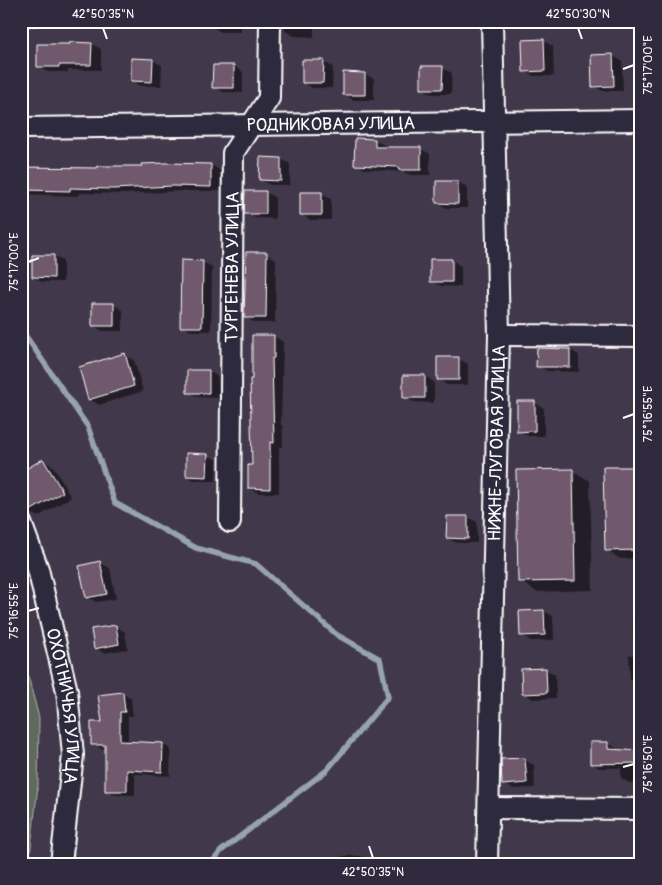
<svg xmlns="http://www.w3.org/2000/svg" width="662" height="885" font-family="Pangolin,sans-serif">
<rect width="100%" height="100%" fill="#42384b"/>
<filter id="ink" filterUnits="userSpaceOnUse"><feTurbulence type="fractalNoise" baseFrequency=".02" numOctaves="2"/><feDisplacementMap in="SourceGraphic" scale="10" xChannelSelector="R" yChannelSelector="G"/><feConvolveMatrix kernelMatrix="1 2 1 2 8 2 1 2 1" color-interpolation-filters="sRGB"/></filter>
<g filter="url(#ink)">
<!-- green -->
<path fill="#61695d" stroke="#b0b4ae" d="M 21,649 L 39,718 L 38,785 L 29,864 L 21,864 Z"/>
<!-- shadow -->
<path fill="#0007" d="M 211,21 L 241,21 L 241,32 L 221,32 L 211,26 Z
M 285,21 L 314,21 L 314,37 L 294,36 L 285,31 Z
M 544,41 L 553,46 L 554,76 L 534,76 L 525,71 Z
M 92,44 L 101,49 L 101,70 L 68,70 L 68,72 L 48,72 L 38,66 Z
M 613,56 L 622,61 L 623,91 L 603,91 L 593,86 Z
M 152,60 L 162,65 L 161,86 L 141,86 L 132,81 Z
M 323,62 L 333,67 L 332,88 L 312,88 L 303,82 Z
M 234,66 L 243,72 L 243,93 L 223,92 L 214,87 Z
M 442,68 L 452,73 L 451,94 L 431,94 L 422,88 Z
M 365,74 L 374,79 L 374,100 L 354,100 L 345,95 Z
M 375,140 L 384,145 L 384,148 L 421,149 L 430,154 L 430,175 L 410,175 L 404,172 L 365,169 L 355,164 Z
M 261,159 L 281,159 L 290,164 L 290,185 L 270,185 L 261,180 Z
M 211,165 L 220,170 L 220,191 L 182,191 L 124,194 L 79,193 L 79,196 L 21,194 L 21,168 L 98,170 Z
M 458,182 L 467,187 L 467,208 L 447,208 L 437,203 Z
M 266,192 L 275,198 L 275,219 L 255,218 L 246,213 Z
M 321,194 L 331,199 L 331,220 L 310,220 L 301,214 Z
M 247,253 L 267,254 L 276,259 L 275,323 L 255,323 L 246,317 Z
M 54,256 L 63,261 L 63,282 L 42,282 L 33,277 Z
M 452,260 L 461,266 L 461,287 L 441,286 L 431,281 Z
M 203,262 L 212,267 L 211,331 L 191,331 L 182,326 Z
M 113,304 L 123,310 L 123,331 L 102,331 L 93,325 Z
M 274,336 L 283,342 L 281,425 L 283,426 L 283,447 L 279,447 L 279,493 L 258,493 L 249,488 L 253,467 L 253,380 Z
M 570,350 L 579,355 L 579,372 L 547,371 L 538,366 Z
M 124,355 L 134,360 L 143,391 L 99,405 L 89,399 Z
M 459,359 L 468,364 L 468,385 L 447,385 L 438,379 Z
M 209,371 L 218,377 L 218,398 L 198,397 L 189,392 Z
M 425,376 L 434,382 L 434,403 L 414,402 L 405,397 Z
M 535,403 L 544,408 L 544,436 L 528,436 L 518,431 Z
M 207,455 L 217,460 L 216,481 L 196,481 L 187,476 Z
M 43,461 L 53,466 L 71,497 L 38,517 L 29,511 Z
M 635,468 L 641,471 L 641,558 L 620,559 L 606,550 Z
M 572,471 L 590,481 L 593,590 L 537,592 L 519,581 Z
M 468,517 L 477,522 L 477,543 L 457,543 L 447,538 Z
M 100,563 L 110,568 L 116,599 L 96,602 L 87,597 Z
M 544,611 L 553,616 L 554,640 L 531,641 L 522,635 Z
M 632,615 L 641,615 L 641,684 L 630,679 L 629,655 L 635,655 Z
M 116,626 L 125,632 L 128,649 L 104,653 L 95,648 Z
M 545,669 L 555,674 L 556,698 L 533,699 L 523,693 Z
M 122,693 L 131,698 L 133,716 L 128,716 L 128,742 L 163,744 L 171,749 L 170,776 L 135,774 L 135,795 L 115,795 L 106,790 L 106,749 L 101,749 L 93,744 L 103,723 Z
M 608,743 L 616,748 L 616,751 L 641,752 L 641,783 L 629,783 L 621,778 L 621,768 L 599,768 L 591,763 Z
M 525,760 L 534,765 L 535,788 L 513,789 L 503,784 Z
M 21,798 L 27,802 L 27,823 L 21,823 Z
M 341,856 L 361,856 L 371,862 L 371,864 L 341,864 Z"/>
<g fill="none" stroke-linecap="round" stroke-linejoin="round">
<!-- stream -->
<path stroke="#97a3b1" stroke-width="5.5" d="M 21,25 L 38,24 L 40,21
M 21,329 L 88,427 L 115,503 L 196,548 L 256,564 L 337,635 L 380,659 L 388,697 L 327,770 L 221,851 L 211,864"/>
</g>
<!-- building -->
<path fill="#70596d" stroke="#fff" d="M 544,39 L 545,71 L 523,72 L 522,40 Z
M 70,42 L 92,43 L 91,65 L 59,65 L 59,67 L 37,67 L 37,44 L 70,44 Z
M 613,54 L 614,86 L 592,87 L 591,55 Z
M 131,58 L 153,59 L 152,82 L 131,81 Z
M 302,60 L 324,60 L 323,83 L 302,83 Z
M 213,65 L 234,65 L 234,88 L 212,88 Z
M 421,66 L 443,66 L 442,89 L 421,89 Z
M 343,72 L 365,73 L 365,95 L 343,95 Z
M 355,138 L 375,139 L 375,147 L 421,147 L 421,170 L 399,170 L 399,167 L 354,165 Z
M 260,157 L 281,158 L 281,181 L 259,180 Z
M 166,163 L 211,164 L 211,187 L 172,186 L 113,189 L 70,188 L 70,191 L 21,190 L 21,167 L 97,168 L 97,166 L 142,166 L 141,164 Z
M 436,181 L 458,181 L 458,204 L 436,203 Z
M 245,191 L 266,191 L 266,214 L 244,214 Z
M 300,192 L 322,192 L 322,215 L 300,215 Z
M 246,252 L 267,252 L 266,318 L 244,318 Z
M 32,255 L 54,255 L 54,278 L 32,277 Z
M 430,259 L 452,259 L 452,282 L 430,282 Z
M 181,260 L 203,261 L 202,327 L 180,327 Z
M 92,303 L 114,303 L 114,326 L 92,326 Z
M 252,335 L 274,335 L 274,358 L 272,358 L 274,443 L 270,442 L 270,489 L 248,488 L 248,465 L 252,465 L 250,379 L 252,379 Z
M 537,348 L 570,349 L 570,367 L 536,367 Z
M 125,353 L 134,386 L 88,400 L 79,367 Z
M 437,357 L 459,357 L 459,380 L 437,380 Z
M 187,370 L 209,370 L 209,393 L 187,393 Z
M 403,375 L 425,375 L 425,398 L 403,398 Z
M 517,401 L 535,401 L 535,431 L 517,432 Z
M 186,453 L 208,454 L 207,477 L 186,476 Z
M 43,459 L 63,492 L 28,512 L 21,501 L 21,472 Z
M 603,467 L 635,467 L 637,550 L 605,551 Z
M 573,469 L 575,581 L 518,582 L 516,470 Z
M 447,516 L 468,516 L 468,539 L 446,538 Z
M 100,561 L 107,594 L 86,598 L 79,566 Z
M 544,610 L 545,635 L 520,636 L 519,611 Z
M 116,625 L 119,644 L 94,649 L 91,629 Z
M 546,668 L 547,693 L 522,694 L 521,669 Z
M 123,692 L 125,712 L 120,712 L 120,741 L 163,743 L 162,772 L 127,770 L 127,791 L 105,791 L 105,745 L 91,745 L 91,722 L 102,722 L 98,695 Z
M 590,742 L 608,742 L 608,749 L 641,751 L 641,763 L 590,764 Z
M 525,758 L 527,783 L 502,785 L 501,759 Z"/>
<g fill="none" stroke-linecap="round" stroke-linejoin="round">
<!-- minor casing -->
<g stroke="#fff" stroke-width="24">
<g id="minor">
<path id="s1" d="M 21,128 L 641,120"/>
<path d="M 499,335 L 641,336"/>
<path id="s2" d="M 230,522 L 233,153 L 269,98 L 270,21"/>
<path id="s3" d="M 21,523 L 38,569 L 67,691 L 73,755 L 61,864"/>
<path d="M 489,808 L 641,809"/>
<path id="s4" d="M 487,864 L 499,335 L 492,21"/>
</g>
</g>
<!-- minor -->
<use href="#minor" stroke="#2f2a3d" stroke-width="20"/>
</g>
</g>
<!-- ticks -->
<path fill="none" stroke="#fff" stroke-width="2" d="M 103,28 L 107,39M 578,28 L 582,39M 623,69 L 634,65M 28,262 L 39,258M 623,418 L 634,414M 28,611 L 39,608M 623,767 L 634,764M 369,846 L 373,858"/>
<g text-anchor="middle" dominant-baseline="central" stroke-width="4" stroke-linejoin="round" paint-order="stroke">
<!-- street labels -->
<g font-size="18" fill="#fff" stroke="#2f2a3d">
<text stroke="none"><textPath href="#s1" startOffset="310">РОДНИКОВАЯ УЛИЦА</textPath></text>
<text stroke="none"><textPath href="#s2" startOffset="255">ТУРГЕНЕВА УЛИЦА</textPath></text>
<text stroke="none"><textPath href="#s4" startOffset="421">НИЖНЕ-ЛУГОВАЯ УЛИЦА</textPath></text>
<text stroke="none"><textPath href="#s3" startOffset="189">ОХОТНИЧЬЯ УЛИЦА</textPath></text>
</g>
</g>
<!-- margin -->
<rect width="662" height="885" fill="none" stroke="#2f2a3d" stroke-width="55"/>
<rect x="28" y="28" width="606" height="830" fill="none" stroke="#fff" stroke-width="2"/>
<g font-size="12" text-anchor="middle" fill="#fff">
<text x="103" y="18">42°50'35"N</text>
<text x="578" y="18">42°50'30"N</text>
<text transform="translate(648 65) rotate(-90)" y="4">75°17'00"E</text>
<text transform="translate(14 262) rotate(-90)" y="4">75°17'00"E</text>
<text transform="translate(648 414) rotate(-90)" y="4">75°16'55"E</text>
<text transform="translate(14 611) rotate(-90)" y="4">75°16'55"E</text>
<text transform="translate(648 764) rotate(-90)" y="4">75°16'50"E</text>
<text x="373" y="876">42°50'35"N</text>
</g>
</svg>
